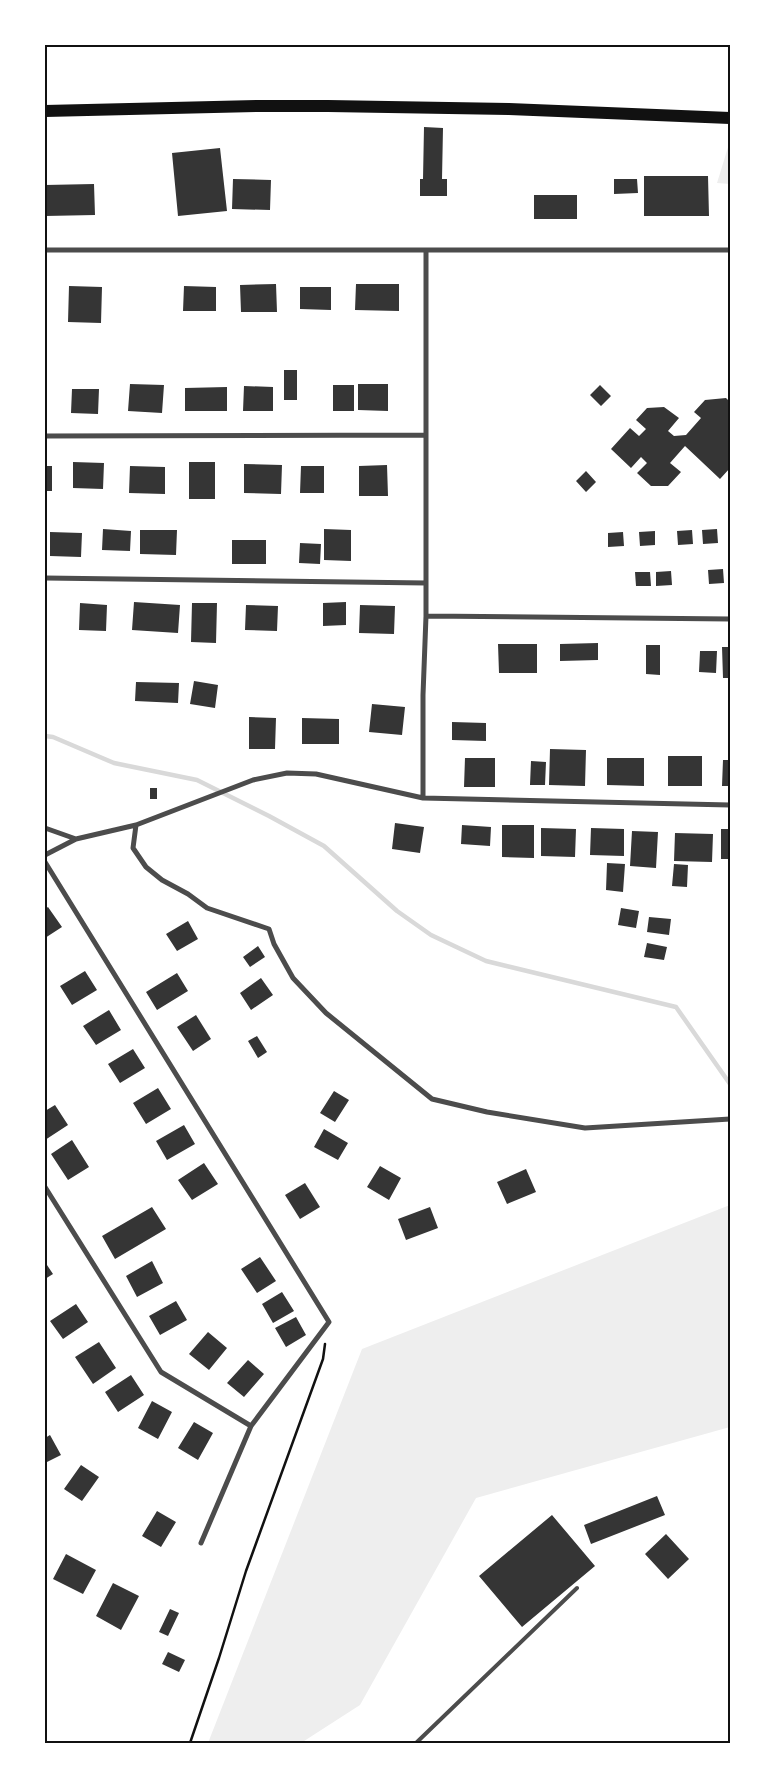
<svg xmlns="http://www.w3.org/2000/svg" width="775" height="1788" font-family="'DM Sans',sans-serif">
<rect width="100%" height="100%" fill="#fff"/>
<!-- green -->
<path fill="#eee" d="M 729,144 L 730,184 L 717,183 Z
M 730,1205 L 730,1427 L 476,1498 L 360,1705 L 301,1743 L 208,1743 L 362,1349 Z"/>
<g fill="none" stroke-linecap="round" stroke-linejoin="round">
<!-- stream -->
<path stroke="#d9d9d9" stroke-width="4.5" d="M 45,736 L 53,737 L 114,763 L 197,780 L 269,816 L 324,846 L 397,911 L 431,935 L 486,961 L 676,1007 L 730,1084"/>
</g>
<!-- building -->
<path fill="#353535" d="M 424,127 L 443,128 L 442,179 L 447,179 L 447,196 L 420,196 L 420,179 L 423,179 Z
M 220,148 L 227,211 L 178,216 L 172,153 Z
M 644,176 L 708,176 L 709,216 L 644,216 Z
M 233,179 L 271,180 L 270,210 L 232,209 Z
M 614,179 L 637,179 L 638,193 L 614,194 Z
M 94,184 L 95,215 L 45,216 L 45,185 Z
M 534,195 L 577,195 L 577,219 L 534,219 Z
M 276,284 L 277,312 L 241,312 L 240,285 Z
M 356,284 L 399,284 L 399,311 L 355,310 Z
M 69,286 L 102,287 L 101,323 L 68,322 Z
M 184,286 L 216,287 L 216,311 L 183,311 Z
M 300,287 L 331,287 L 331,310 L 300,309 Z
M 284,370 L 297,370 L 297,400 L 284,400 Z
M 130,384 L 164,385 L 162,413 L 128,411 Z
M 358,384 L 388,384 L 388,411 L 358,410 Z
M 333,385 L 354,385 L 354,411 L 333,411 Z
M 600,385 L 611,396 L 601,406 L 590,395 Z
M 244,386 L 273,387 L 273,411 L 243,411 Z
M 227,387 L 227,411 L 185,411 L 185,388 Z
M 72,389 L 99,389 L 98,414 L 71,413 Z
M 726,398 L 730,402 L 730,468 L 720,479 L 685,446 L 670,463 L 681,472 L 668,486 L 651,486 L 637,473 L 647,463 L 641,457 L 631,468 L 611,449 L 630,428 L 639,436 L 646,429 L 636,420 L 647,408 L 664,407 L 679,418 L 668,431 L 674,436 L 686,435 L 701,418 L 694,412 L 705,400 Z
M 73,462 L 104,463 L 103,489 L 73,488 Z
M 189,462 L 215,462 L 215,499 L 189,499 Z
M 244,464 L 282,465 L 281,494 L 244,493 Z
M 387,465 L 388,496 L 359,496 L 359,466 Z
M 45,466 L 52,466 L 52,491 L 45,491 Z
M 130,466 L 165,467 L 165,494 L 129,493 Z
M 301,466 L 324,466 L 324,493 L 300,493 Z
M 586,471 L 596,482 L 586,492 L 576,481 Z
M 103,529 L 131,531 L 130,551 L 102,550 Z
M 324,529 L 351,530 L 351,561 L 324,560 Z
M 717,529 L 718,543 L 703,544 L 702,530 Z
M 140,530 L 177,530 L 176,555 L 140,554 Z
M 692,530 L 693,544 L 678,545 L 677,531 Z
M 655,531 L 655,545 L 640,546 L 639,532 Z
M 50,532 L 82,533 L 81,557 L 50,556 Z
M 623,532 L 624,546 L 608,547 L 608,533 Z
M 232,540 L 266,540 L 266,564 L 232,564 Z
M 300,543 L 321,544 L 320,564 L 299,563 Z
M 723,569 L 724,583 L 709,584 L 708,570 Z
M 671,571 L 672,585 L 656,586 L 656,572 Z
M 635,572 L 650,572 L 651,586 L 636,586 Z
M 134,602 L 180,605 L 178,633 L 132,630 Z
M 346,602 L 346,625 L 323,626 L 323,603 Z
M 80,603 L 107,605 L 106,631 L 79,630 Z
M 192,603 L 217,603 L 216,643 L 191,642 Z
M 246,605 L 278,606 L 277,631 L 245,630 Z
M 360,605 L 395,606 L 394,634 L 359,633 Z
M 598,643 L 598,660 L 560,661 L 560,644 Z
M 498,644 L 537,644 L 537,673 L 499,673 Z
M 646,645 L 660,645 L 660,675 L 646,674 Z
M 722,647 L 730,647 L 730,678 L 723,678 Z
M 700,651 L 717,651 L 716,673 L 699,672 Z
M 194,681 L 218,685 L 215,708 L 190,704 Z
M 136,682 L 179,683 L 178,703 L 135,701 Z
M 372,704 L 405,707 L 402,735 L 369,732 Z
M 249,717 L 276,718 L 275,749 L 249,749 Z
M 302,718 L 339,719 L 339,744 L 302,744 Z
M 452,722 L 486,723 L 486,741 L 452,740 Z
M 550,749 L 586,750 L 585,786 L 549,785 Z
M 668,756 L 702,756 L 702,786 L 668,786 Z
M 465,758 L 495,758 L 495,787 L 464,787 Z
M 607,758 L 644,758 L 644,786 L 607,785 Z
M 723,760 L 730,760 L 730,786 L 722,786 Z
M 531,761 L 546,762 L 545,785 L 530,785 Z
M 150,788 L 157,788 L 157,799 L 150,799 Z
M 395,823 L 424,827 L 420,853 L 392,849 Z
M 462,825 L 491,827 L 490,846 L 461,844 Z
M 502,825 L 534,825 L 534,858 L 502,857 Z
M 541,828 L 576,829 L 575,857 L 541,856 Z
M 591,828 L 624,829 L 624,856 L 590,855 Z
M 721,829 L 730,829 L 730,859 L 721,859 Z
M 632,831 L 658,832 L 656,868 L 630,866 Z
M 675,833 L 713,834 L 712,862 L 674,861 Z
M 607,863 L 625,864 L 623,892 L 606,890 Z
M 674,864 L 688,865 L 687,887 L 672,886 Z
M 48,907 L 62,927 L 45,938 L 45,909 Z
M 621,908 L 639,911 L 636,928 L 618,925 Z
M 649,917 L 671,919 L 669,935 L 647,932 Z
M 188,921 L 198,939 L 177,951 L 166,934 Z
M 647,943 L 667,947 L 664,960 L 644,957 Z
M 258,946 L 265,957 L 250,967 L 243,957 Z
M 85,971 L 97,990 L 72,1005 L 60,986 Z
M 177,973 L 188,991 L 157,1010 L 146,992 Z
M 261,978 L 273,995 L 251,1010 L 240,993 Z
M 109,1010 L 121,1030 L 96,1045 L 83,1026 Z
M 196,1015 L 211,1039 L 193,1051 L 177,1027 Z
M 257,1036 L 267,1052 L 258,1058 L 248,1041 Z
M 133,1049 L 145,1068 L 120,1083 L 108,1064 Z
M 158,1088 L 171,1109 L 146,1124 L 133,1103 Z
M 334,1091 L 349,1100 L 335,1122 L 320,1113 Z
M 55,1105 L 68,1125 L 45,1140 L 45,1111 Z
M 184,1125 L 195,1144 L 167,1160 L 156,1141 Z
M 324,1129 L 348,1143 L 338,1160 L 314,1147 Z
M 72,1140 L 89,1167 L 68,1180 L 51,1154 Z
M 204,1163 L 218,1184 L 192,1200 L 178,1180 Z
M 380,1166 L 401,1178 L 389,1200 L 367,1187 Z
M 526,1169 L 536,1192 L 507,1204 L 497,1182 Z
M 305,1183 L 320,1207 L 300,1219 L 285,1195 Z
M 152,1207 L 166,1229 L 115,1259 L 102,1236 Z
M 430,1207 L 438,1228 L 406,1240 L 398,1219 Z
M 260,1257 L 276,1281 L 257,1293 L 241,1269 Z
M 152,1261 L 163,1283 L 137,1297 L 126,1276 Z
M 45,1262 L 53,1274 L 45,1279 Z
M 282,1292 L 294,1311 L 273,1323 L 262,1304 Z
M 176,1301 L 187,1320 L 160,1335 L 149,1316 Z
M 76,1304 L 88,1322 L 63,1339 L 50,1321 Z
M 296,1317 L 306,1335 L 286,1347 L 275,1328 Z
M 208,1332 L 227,1348 L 209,1370 L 189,1354 Z
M 99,1342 L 116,1368 L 93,1384 L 75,1357 Z
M 248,1360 L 264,1374 L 244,1397 L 227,1383 Z
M 131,1375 L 144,1395 L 118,1412 L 105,1392 Z
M 152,1401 L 172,1412 L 158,1439 L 138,1428 Z
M 194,1422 L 213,1433 L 198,1460 L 178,1448 Z
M 50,1435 L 61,1455 L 45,1463 L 45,1438 Z
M 81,1465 L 99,1477 L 82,1501 L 64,1489 Z
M 657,1496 L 665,1515 L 591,1544 L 584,1525 Z
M 157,1511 L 176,1522 L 161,1547 L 142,1536 Z
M 552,1515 L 595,1566 L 522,1627 L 479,1576 Z
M 666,1534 L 689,1559 L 668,1579 L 645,1554 Z
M 66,1554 L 96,1570 L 83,1594 L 53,1579 Z
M 113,1583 L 139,1596 L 121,1630 L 96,1616 Z
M 170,1609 L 179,1613 L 168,1636 L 159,1632 Z
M 168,1652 L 185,1660 L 179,1672 L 162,1664 Z"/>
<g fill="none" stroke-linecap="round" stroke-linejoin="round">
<!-- path -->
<path stroke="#111" stroke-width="2.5" d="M 190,1743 L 219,1658 L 246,1571 L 323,1359 L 325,1344"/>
<!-- service -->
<path stroke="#4c4c4c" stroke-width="4" d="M 416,1743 L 577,1588"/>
<!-- minor -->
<path stroke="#4c4c4c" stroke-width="5" d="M 45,250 L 730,250
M 45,436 L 426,435 L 426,250
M 45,578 L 426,583
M 426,616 L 730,619
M 423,798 L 423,695 L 426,616 L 426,435
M 136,825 L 133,848 L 146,867 L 162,880 L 188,894 L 207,908 L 269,929 L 274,944 L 293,978 L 326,1013 L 432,1099 L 487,1112 L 585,1128 L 730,1119
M 45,828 L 76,839
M 45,855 L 76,839 L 136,825 L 253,780 L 287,773 L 316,774 L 423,798 L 730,805
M 45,862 L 329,1322 L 251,1426 L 201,1543
M 45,1187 L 161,1372 L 251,1426"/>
<!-- primary -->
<path stroke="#111" stroke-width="12" d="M 45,111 L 257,106 L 328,106 L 509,109 L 730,118"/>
</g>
<!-- border -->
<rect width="775" height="1788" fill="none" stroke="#ffffff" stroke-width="92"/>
<rect x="46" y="46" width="683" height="1696" fill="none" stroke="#111" stroke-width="2"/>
</svg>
